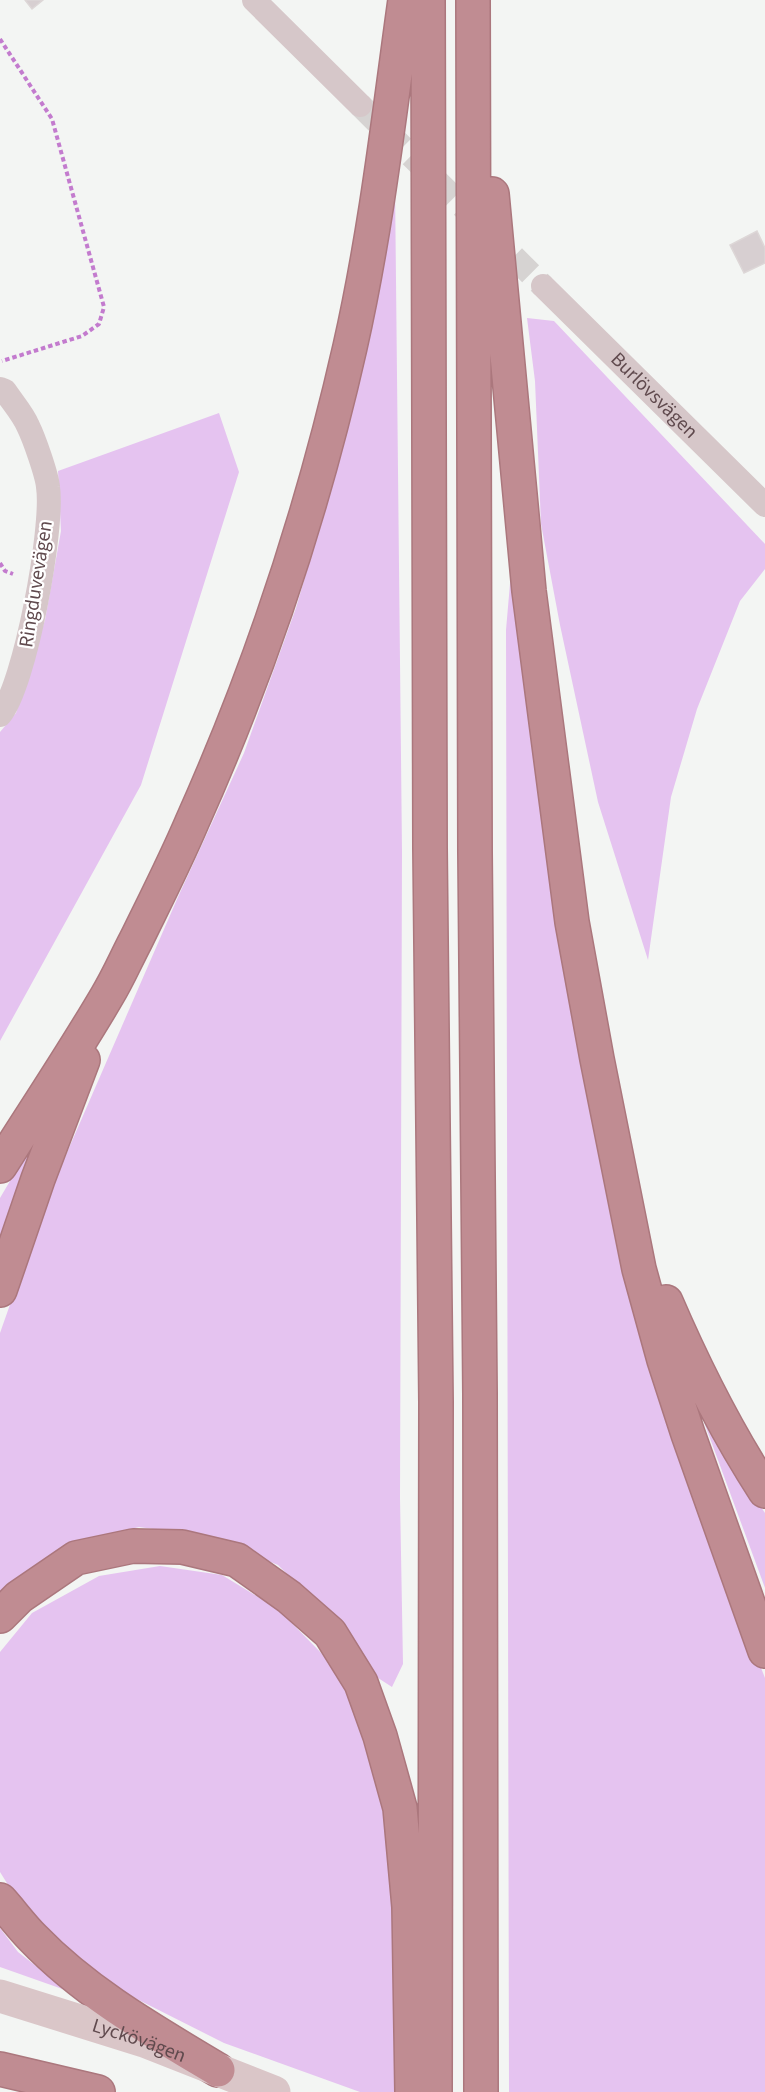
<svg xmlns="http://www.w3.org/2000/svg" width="765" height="2092" font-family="'Source Sans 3',sans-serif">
<rect width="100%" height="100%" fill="#f3f5f3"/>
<!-- green -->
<path fill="#e5c3f0" d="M 395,185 L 402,852 L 400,1498 L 403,1664 L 392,1687 L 375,1676 L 329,1616 L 278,1565 L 209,1537 L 139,1527 L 72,1544 L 0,1593 L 0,1333 L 49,1194 L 178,897 L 244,753 L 296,608 L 338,464 L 377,301 Z
M 527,318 L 554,321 L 765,544 L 765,569 L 740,601 L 697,709 L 671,797 L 648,960 L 598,802 L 560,625 L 541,524 L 535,381 Z
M 219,413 L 239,472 L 141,785 L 0,1041 L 0,732 L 16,713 L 45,620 L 61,531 L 58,471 Z
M 513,549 L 570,985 L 615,1237 L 683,1469 L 765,1678 L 765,2092 L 509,2092 L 506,630 Z
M 50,1113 L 0,1254 L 0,1198 Z
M 704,1422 L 765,1513 L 765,1588 Z
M 160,1566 L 222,1575 L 278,1609 L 328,1660 L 361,1719 L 385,1807 L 393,1907 L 395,2092 L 360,2092 L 224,2043 L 111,1986 L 48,1934 L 10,1888 L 0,1872 L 0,1652 L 32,1613 L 99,1576 Z
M 0,1928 L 18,1952 L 68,1991 L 0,1967 Z"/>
<!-- building -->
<path fill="#d7cfd1" stroke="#ddd7d7" stroke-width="1.5" d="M 25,0 L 43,0 L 32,9 Z
M 757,231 L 765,248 L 765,263 L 744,273 L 730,245 Z"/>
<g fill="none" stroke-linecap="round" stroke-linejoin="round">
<!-- minor-tunnel -->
<path stroke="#d6d3d2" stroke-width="24" stroke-dasharray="24 12" stroke-linecap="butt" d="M 360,105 L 543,286"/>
<!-- motorway casing -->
<g stroke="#ab777d" stroke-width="36">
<path id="motorway" d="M 428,0 L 430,848 L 436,1402 L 435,2092
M 473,0 L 475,852 L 480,1394 L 481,2092
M 492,194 L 529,591 L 572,922 L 597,1059 L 639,1269 L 664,1360 L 688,1434 L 765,1651
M 0,1166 C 36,1109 73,1054 107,996 C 118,978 126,959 136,940 C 155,901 175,862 192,822 C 261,668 313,510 350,347 C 376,232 389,116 405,0
M 0,1290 L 38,1179 L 83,1060
M 666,1302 C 694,1367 726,1431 765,1491
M 0,1616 L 19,1597 L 76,1558 L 133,1546 L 182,1547 L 237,1560 L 289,1597 L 330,1633 L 361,1683 L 380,1736 L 400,1808 L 409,1907 L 412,2092
M 0,1900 C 11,1912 21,1926 33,1938 C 86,1993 153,2031 218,2070
M 0,2069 L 98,2092"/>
</g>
<!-- path -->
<path stroke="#c37bce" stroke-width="4" stroke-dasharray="4.5 3" stroke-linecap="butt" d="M 0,39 L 52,119 L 104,307 L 99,324 L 82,336 L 2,361
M 0,563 L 5,571 L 13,574"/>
<!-- minor -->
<g stroke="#d6c7c9" stroke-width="24">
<path d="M 254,0 L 360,105"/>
<path id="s1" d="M 543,286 L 765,505"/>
<path d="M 0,389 L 5,391 C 13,403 23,414 28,426 C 34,438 47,475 48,487 C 54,527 25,686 0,715"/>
</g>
<!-- secondary -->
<path stroke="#dac6c8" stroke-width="33" id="s2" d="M 0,1996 L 144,2041 L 274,2092"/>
<!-- motorway -->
<use href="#motorway" stroke="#c08c92" stroke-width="33"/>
</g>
<g text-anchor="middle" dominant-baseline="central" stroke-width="4.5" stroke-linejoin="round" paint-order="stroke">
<!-- street labels -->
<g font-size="20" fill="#604a4e" stroke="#fff">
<text stroke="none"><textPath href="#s1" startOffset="156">Burlövsvägen</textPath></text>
<text transform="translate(36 584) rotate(-81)">Ringduvevägen</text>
<text stroke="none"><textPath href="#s2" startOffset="146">Lyckövägen</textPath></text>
</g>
</g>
</svg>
